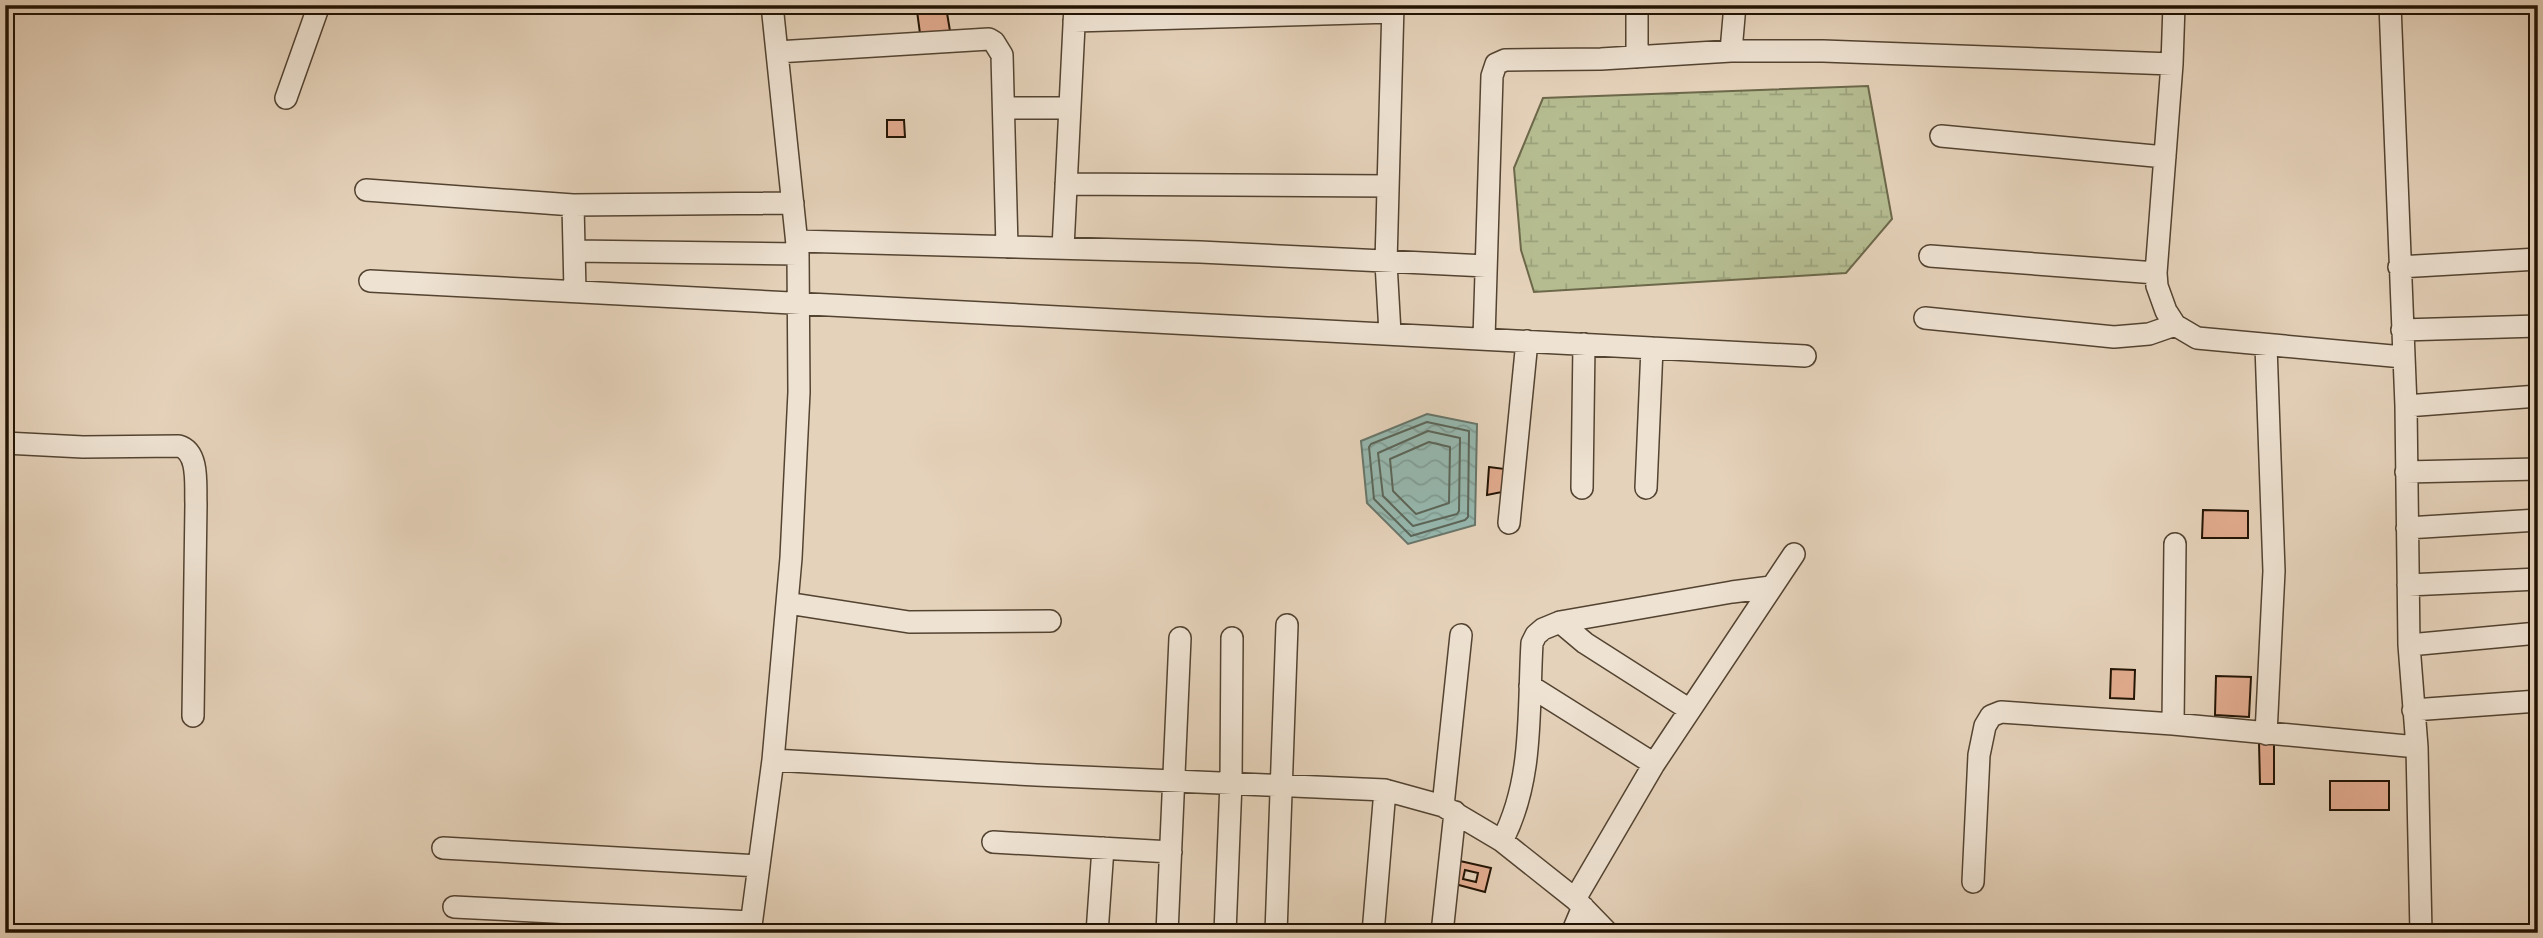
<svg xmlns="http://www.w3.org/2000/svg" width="2543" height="938" font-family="Cardo,serif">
<defs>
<pattern id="wetland-marsh" width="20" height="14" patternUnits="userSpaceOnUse" patternTransform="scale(1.75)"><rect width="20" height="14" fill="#b5bc90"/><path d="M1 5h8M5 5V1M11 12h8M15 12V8" fill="none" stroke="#9ba17b"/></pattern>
<pattern id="water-waves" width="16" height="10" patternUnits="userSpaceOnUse" patternTransform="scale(1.75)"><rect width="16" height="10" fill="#96b8af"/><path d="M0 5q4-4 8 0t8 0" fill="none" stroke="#819d95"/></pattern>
</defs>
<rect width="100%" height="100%" fill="#e5d2ba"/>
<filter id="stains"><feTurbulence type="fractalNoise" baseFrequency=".00286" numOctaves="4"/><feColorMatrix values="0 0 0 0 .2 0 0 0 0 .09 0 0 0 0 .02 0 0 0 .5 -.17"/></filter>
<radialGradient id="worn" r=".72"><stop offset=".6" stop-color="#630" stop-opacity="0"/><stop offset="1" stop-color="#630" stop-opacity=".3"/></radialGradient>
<!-- wetland -->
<path fill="url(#wetland-marsh)" stroke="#6c684a" stroke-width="2" d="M 1868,86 L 1892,219 L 1846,273 L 1534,292 L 1521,250 L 1514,168 L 1543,98 Z"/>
<!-- water -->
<path fill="url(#water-waves)" stroke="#68766a" stroke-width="2" d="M 1427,414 L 1477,424 L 1475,525 L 1408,544 L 1367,503 L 1361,441 Z"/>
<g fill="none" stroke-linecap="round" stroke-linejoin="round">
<!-- shore -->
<path stroke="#5c6659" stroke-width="2" d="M 1427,422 L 1469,431 L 1468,517 L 1465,520 L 1411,536 L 1374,499 L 1369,447 L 1371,444 Z
M 1428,431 L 1460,438 L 1459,511 L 1457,514 L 1413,526 L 1383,496 L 1378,453 Z
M 1429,442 L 1450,447 L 1449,503 L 1416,514 L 1393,491 L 1390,459 Z"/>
</g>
<!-- building -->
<path fill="#e2ab8f" stroke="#221303" stroke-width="2" fill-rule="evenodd" d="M 877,5 L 903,5 L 904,8 L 878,11 Z
M 946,7 L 951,37 L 921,41 L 917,11 Z
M 887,120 L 904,120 L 905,137 L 887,137 Z
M 1489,467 L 1505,469 L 1502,492 L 1487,495 Z
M 2203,510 L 2248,511 L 2248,538 L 2202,538 Z
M 2111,669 L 2135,670 L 2134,699 L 2110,698 Z
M 2216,676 L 2251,677 L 2249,717 L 2215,715 Z
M 2259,742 L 2274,742 L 2274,784 L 2260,784 Z
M 2330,781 L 2389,781 L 2389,810 L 2330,810 Z
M 1460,861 L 1491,868 L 1485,892 L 1455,884 ZM 1465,870 L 1478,873 L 1476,882 L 1463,879 Z"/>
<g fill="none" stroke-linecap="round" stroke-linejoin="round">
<!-- minor casing -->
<g stroke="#534331" stroke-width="24">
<path id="minor" d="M 1637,5 L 1637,57
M 2174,5 L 2172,64 L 2156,273 L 2157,286 L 2166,311 L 2175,325 L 2197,338 L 2403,357
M 2390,5 L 2406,406 L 2409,645 L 2417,747 L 2421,933
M 1074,21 L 1393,12
M 1731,51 L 1735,5
M 777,52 L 989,39 L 994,42 L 1002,55 L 1007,247
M 286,98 L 319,5
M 1005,108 L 1069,108
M 1941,136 L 2165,157
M 1066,184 L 1388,186
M 366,190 L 573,205 L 793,203
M 573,205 L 575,291
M 797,241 L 1200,252 L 1486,266
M 1063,248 L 1075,5
M 574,251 L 798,254
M 1930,256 L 2156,273
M 2399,267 L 2538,259
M 370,281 L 1805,356
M 1925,318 L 2114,337 L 2149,334 L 2175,325
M 2402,330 L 2538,326
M 1390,333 L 1386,263 L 1393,5
M 1484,339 L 1492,76 L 1496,64 L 1505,60 L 1601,59 L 1731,51 L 1823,51 L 2172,64
M 2266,346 L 2274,571 L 2266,734
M 2406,406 L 2538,396
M 5,443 L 83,447 L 179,446 C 200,452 195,487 196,504 L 193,716
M 2406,472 L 2538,469
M 1582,488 L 1584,344
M 1646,488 L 1652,348
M 1509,523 L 1527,341
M 2407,528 L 2538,520
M 2408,585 L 2538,579
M 787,603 L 909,622 L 1050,621
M 1560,622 L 1585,643 L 1690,710
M 2409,645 L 2538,633
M 1530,686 L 1654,764
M 2413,710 L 2538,701
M 2173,724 L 2175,544
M 773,760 L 1036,775 L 1385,790 L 1443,806 L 1502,841 L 1575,899 L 1608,933
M 1443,806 L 1461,635
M 1502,841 C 1534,780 1528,710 1532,643 L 1536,635 L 1543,629 L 1560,622 L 1732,592 L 1771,587
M 993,842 L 1171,852
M 443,848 L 759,866
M 1973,882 L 1979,755 L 1985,726 L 1991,716 L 2001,712 L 2173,724 L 2417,747
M 1575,899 L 1654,764 L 1794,554
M 454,907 L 751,922
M 750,933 L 773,760 L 791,558 L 799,392 L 798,254 L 772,5
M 1097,933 L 1103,848
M 1167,933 L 1180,638
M 1225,933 L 1231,782 L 1232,638
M 1276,933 L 1287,625
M 1373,933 L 1385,790
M 1442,933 L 1455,812
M 1572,933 L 1583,907"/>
</g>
<!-- minor -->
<use href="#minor" stroke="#eee2d2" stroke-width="21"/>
</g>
<!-- margin -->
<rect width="2543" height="938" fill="none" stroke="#e5d2ba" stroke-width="28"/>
<rect x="7" y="7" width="2529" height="924" fill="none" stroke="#221303" stroke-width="3.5"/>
<rect x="14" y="14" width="2515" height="910" fill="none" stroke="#221303" stroke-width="2"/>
<rect width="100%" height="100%" filter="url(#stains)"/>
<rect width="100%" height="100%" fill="url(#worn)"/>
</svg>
